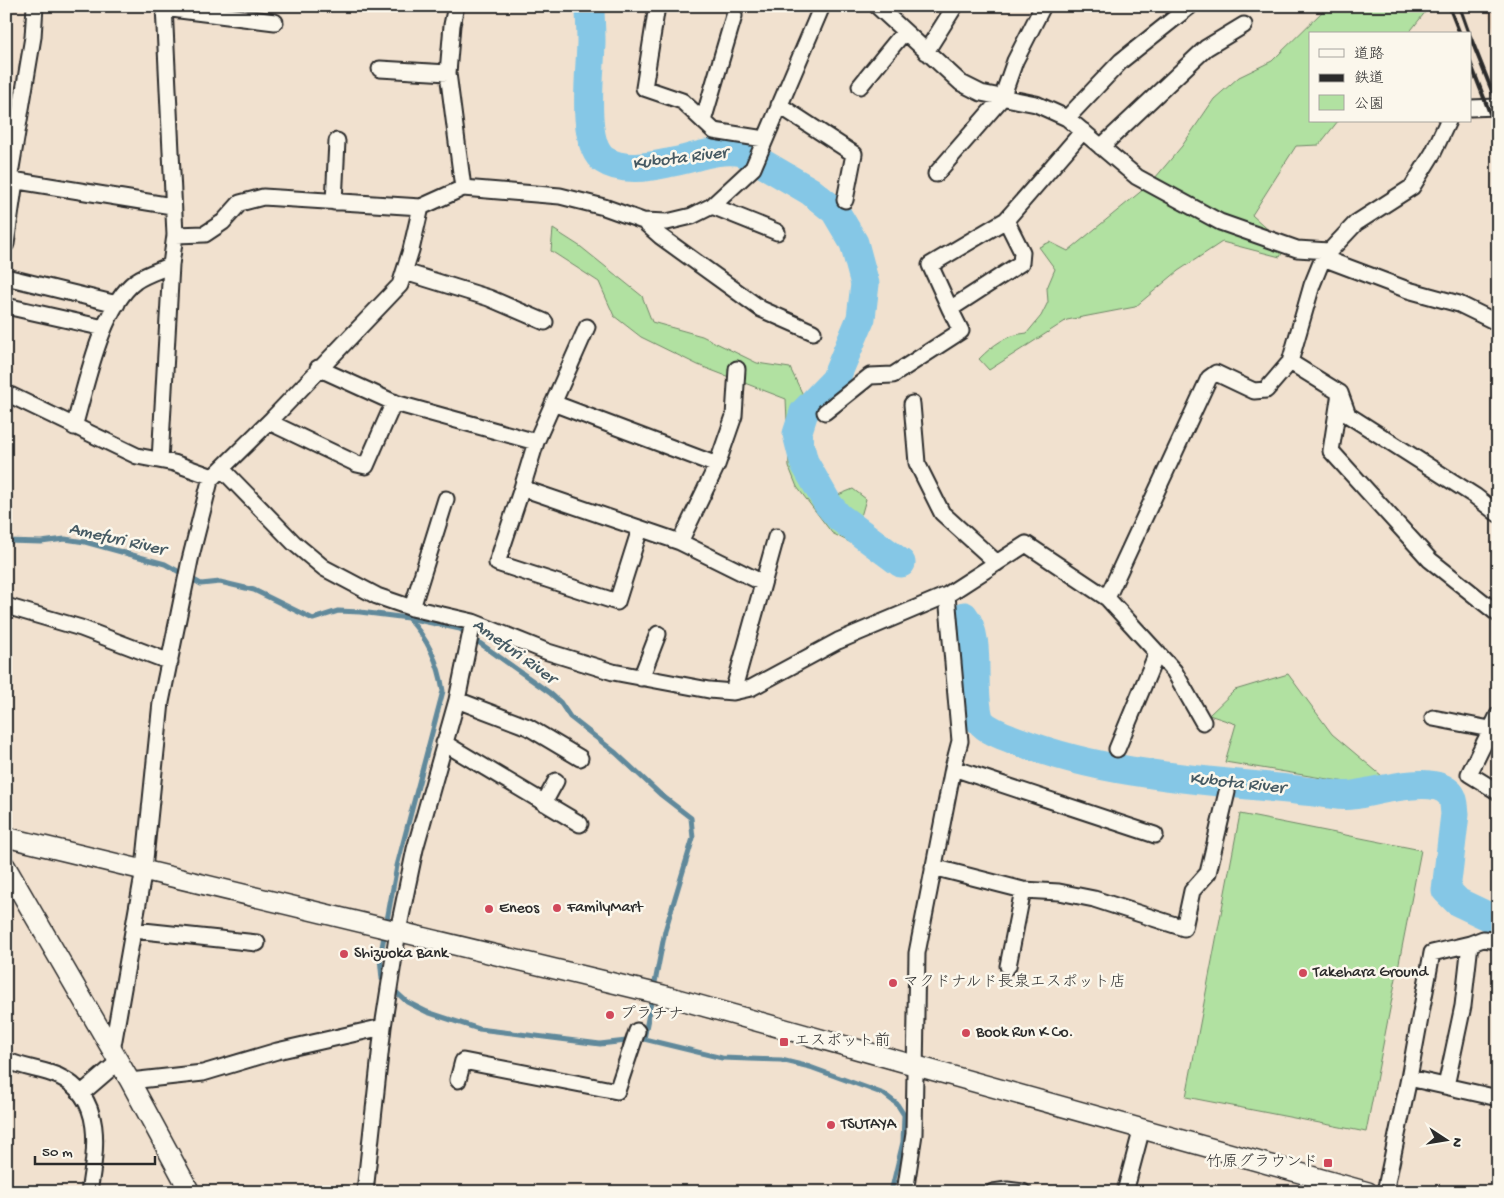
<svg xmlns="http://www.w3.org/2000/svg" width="1504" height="1198" font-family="'Gochi Hand','Klee One',sans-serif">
<rect width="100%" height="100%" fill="#f1e1cf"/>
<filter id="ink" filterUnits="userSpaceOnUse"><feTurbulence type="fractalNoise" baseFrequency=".02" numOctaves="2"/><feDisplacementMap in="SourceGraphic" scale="10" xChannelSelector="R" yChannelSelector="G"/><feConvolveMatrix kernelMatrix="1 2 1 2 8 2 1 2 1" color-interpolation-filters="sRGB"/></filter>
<g filter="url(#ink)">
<!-- built -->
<path fill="#ead1ba" d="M 1486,6 L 1498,6 L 1498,46 Z"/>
<!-- green -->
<path fill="#b1e1a1" stroke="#6e8666" d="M 1328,6 L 1430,6 L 1408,34 L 1310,34 L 1310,121 L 1338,121 L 1319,145 L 1296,146 L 1252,215 L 1286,246 L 1280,257 L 1222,242 L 1178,271 L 1135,307 L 1067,320 L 989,370 L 979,359 C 994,344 1006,335 1027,333 L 1041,316 L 1048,302 L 1047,288 L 1055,269 L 1039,247 L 1050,242 L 1068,251 L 1150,184 L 1182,146 L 1214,99 L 1239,77 L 1272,61 Z
M 553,229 L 581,247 L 642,296 L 652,322 L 702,336 L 757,363 L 790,368 L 804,397 L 797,434 L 800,450 L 828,504 L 838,495 L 853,489 L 866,499 L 853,544 L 832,533 L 797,487 L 789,467 L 786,399 L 698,365 L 641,337 L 614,316 L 599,282 L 551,251 Z
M 1288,674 L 1332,734 L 1382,776 L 1364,785 L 1225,762 L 1236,724 L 1209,715 L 1235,690 Z
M 1240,814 L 1421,850 L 1366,1132 L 1186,1097 Z"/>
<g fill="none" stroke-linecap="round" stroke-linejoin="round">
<!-- stream -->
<path stroke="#61899b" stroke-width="5" d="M 6,541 L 41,542 L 65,539 L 85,542 L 165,564 L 201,584 L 220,582 L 254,590 L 313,619 L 338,611 L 360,612 L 408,618 L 460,629 L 550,693 L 560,702 L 570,717 L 616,753 L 660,794 L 691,818 L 693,838 L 665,931 L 644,1039
M 408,618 C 428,639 439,663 443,691 L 397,866 L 380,958 L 382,979 L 407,1002 L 427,1012 L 479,1029 L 600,1044 L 644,1039 L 722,1058 L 781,1060 L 810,1067 L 884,1094 L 897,1104 L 904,1115 L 903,1142 L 891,1192"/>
<!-- river -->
<path stroke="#85c7e6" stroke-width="29" d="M 590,6 C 590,18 591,29 591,41 C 591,68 580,143 604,160 C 622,172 649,167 668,163 C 694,159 716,147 743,152 L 810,191 L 835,211 L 854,243 L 865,284 L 861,318 L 835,380 L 804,412 L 797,434 L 804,462 L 828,504 L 839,517 L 901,563
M 964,616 C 983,640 969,691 980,721 C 989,732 1007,737 1020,742 C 1117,779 1220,780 1322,793 C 1332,794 1343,797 1353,795 C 1375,792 1435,773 1451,795 C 1455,801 1454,808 1455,814 L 1446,890 L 1458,902 L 1498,921"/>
<!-- minor casing -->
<g stroke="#2b2b2b" stroke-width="19">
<path id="minor" d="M 456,6 L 452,25 L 448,73 L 463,188
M 657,6 L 644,88 L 682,101 L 714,131 L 764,139
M 877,6 L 961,83 L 981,93 L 1036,104 L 1067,118 L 1137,177 L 1220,222 L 1297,249 L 1329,251
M 164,8 L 275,22
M 926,52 L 955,6
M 380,69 L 448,73
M 860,86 L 904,32
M 779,105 L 854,154 L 845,200
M 1470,108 L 1498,107
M 1067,118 L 1121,61 L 1190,6
M 703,121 L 734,16
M 1101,147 L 1206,48 L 1244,25
M 936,174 L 1002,98 L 1015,61 L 1043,6
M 6,179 L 172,206
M 9,180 L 33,37 L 35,6
M 334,202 L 337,141
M 712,206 L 777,232
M 1006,220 L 1022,252 L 1021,263 L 950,309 L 930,265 L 1006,220 L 1083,131
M 643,221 L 660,236 L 761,309 L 813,332
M 175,235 L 205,234 L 223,222 L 240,203 L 263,197 L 421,207
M 6,244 L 15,181
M 1323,258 L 1408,290 L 1459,304 L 1498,323
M 405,272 L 489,298 L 545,322
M 6,277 L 117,304
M 6,306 L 104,328
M 587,327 L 536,442 L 522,488 L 680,542 L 763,583
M 1290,362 L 1340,393 L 1348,415 L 1475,496 L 1498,514
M 318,368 L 395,403 L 536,442
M 6,393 L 137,456 L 174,463 L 213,477 L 272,419 L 400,285 L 411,250 L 421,207 L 463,188 L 560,196 L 604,207 L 643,221 L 667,222 L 692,216 L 712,206 L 753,168 L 822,6
M 1340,393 L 1331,451 L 1430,560 L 1498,614
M 553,403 L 717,465
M 912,404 L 917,463 L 942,513 L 997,563
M 825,412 L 870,376 L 893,375 L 961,331 L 950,309
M 269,422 L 357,464 L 366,466 L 394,402
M 74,427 C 86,386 101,307 136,281 C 146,274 160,270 171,265
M 160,460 L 171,265 L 175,235 L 164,6
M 222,469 L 294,543 L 324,568 L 377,596 L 412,608 L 473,622 L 548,652 L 613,672 L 709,690 L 733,692 L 751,688 L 838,641 L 947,595 L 1026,544 L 1107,598 L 1209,378 L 1216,373 L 1254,391 L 1266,390 L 1290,362 L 1312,285 L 1323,258 L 1356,223 L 1412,187 L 1433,153 L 1448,121
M 522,488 L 497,563 L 617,602 L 640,529
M 680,542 L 717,465 L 734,416 L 737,369
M 1107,598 L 1174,671 L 1203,722
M 6,606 L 81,628 L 170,662
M 412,608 L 446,499
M 641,678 L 658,634
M 733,692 L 776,537
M 457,700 L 528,727 L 580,758
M 1498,715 L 1469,774 L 1498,792
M 1433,718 L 1490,729
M 444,743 L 580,824
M 1117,749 L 1157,653
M 953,768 L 1155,835
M 544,803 L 556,781
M 933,867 L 1023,890 L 1059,892 L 1094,899 L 1184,928 L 1192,891 L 1208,873 L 1227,792
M 134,930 L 257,943
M 1008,966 L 1023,890
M 112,1051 L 144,869 L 161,702 L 190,560 L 211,477
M 6,1060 C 23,1068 42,1069 58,1076 C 105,1097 96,1150 89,1192
M 1409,1078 L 1432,953 L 1470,944
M 458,1080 L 463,1061 L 617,1091 L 637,1031
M 130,1081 L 203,1073 L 277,1051 L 383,1027
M 1446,1086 L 1463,1006 L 1470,944 L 1483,939 L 1498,941
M 82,1093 L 118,1062
M 365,1192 L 383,1027 L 398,931 L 415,849 L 457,700 L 473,622
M 905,1192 L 914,1134 L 917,953 L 953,768 L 960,741 L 947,595
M 993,1192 L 1007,1190 L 1023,1192
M 1125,1192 L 1142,1128
M 1385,1192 L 1409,1078 L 1498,1098"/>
</g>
<!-- tertiary casing -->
<g stroke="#2b2b2b" stroke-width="22">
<path id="tertiary" d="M 6,837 L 663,995 L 1368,1192
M 6,867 L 130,1081 L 190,1192"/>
</g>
<!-- minor -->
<use href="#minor" stroke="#fbf7ec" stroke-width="15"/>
<!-- tertiary -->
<use href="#tertiary" stroke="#fbf7ec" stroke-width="19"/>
<!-- rail -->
<path stroke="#2b2b2b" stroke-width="4" d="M 1449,6 L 1460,34
M 1459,6 L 1469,34
M 1470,36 L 1498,106
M 1470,62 L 1498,134"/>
</g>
</g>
<!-- markers -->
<g fill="#d1495b" stroke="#fbf7ec" stroke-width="2">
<circle cx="557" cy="908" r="5"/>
<circle cx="489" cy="909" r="5"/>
<circle cx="344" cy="954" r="5"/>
<circle cx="1303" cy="973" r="5"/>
<circle cx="893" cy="983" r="5"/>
<circle cx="610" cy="1015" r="5"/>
<circle cx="966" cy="1033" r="5"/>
<rect x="779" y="1037" width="10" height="10" rx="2.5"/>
<circle cx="831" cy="1125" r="5"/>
<rect x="1323" y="1158" width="10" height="10" rx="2.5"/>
</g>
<g text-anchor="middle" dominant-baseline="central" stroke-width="5" stroke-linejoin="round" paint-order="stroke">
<!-- poi labels -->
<g font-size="16" fill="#2b2b2b" stroke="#fbf7ec" text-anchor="start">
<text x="567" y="908">FamilyMart</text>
<text x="499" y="909">Eneos</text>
<text x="354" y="954">Shizuoka Bank</text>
<text x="1313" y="973">Takehara Ground</text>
<text x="903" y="983">マクドナルド長泉エスポット店</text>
<text x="620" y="1015">プラチナ</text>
<text x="976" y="1033">Book Run K Co.</text>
<text x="794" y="1042">エスポット前</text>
<text x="841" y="1125">TSUTAYA</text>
<text x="1318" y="1163" text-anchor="end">竹原グラウンド</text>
</g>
<!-- water labels -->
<g font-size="18" font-style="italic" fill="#465a63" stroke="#fbf7ec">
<text transform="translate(680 159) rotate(-7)">Kubota River</text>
<text transform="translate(117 540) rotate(13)">Amefuri River</text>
<text transform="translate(514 652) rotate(36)">Amefuri River</text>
<text transform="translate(1237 784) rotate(6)">Kubota River</text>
</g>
</g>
<!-- margin -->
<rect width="1504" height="1198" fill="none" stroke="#fbf7ec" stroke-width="25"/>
<rect x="12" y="12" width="1479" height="1173" fill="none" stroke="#2b2b2b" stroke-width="2" filter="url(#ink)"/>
<!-- legend -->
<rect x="1309" y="32" width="162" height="90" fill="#fbf7ec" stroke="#a8a59f"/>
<rect x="1319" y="49" width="25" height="8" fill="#fbf7ec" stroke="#a8a59f"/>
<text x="1354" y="58" font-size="15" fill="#2b2b2b">道路</text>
<rect x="1319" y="74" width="25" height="8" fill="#2b2b2b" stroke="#a8a59f"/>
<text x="1354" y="82" font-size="15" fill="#2b2b2b">鉄道</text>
<rect x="1319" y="95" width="25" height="15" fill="#b1e1a1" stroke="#a8a59f"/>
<text x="1354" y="108" font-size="15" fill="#2b2b2b">公園</text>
<!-- north arrow -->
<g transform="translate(1446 1140) rotate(102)" stroke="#fbf7ec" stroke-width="4" paint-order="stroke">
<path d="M0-4L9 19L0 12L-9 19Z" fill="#2b2b2b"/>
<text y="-8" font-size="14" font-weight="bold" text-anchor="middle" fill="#2b2b2b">N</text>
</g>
<!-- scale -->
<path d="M35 1156v8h120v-8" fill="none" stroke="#2b2b2b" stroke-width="2.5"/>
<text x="42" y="1156" font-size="15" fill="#2b2b2b" stroke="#fbf7ec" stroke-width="4" paint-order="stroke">50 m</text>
</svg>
